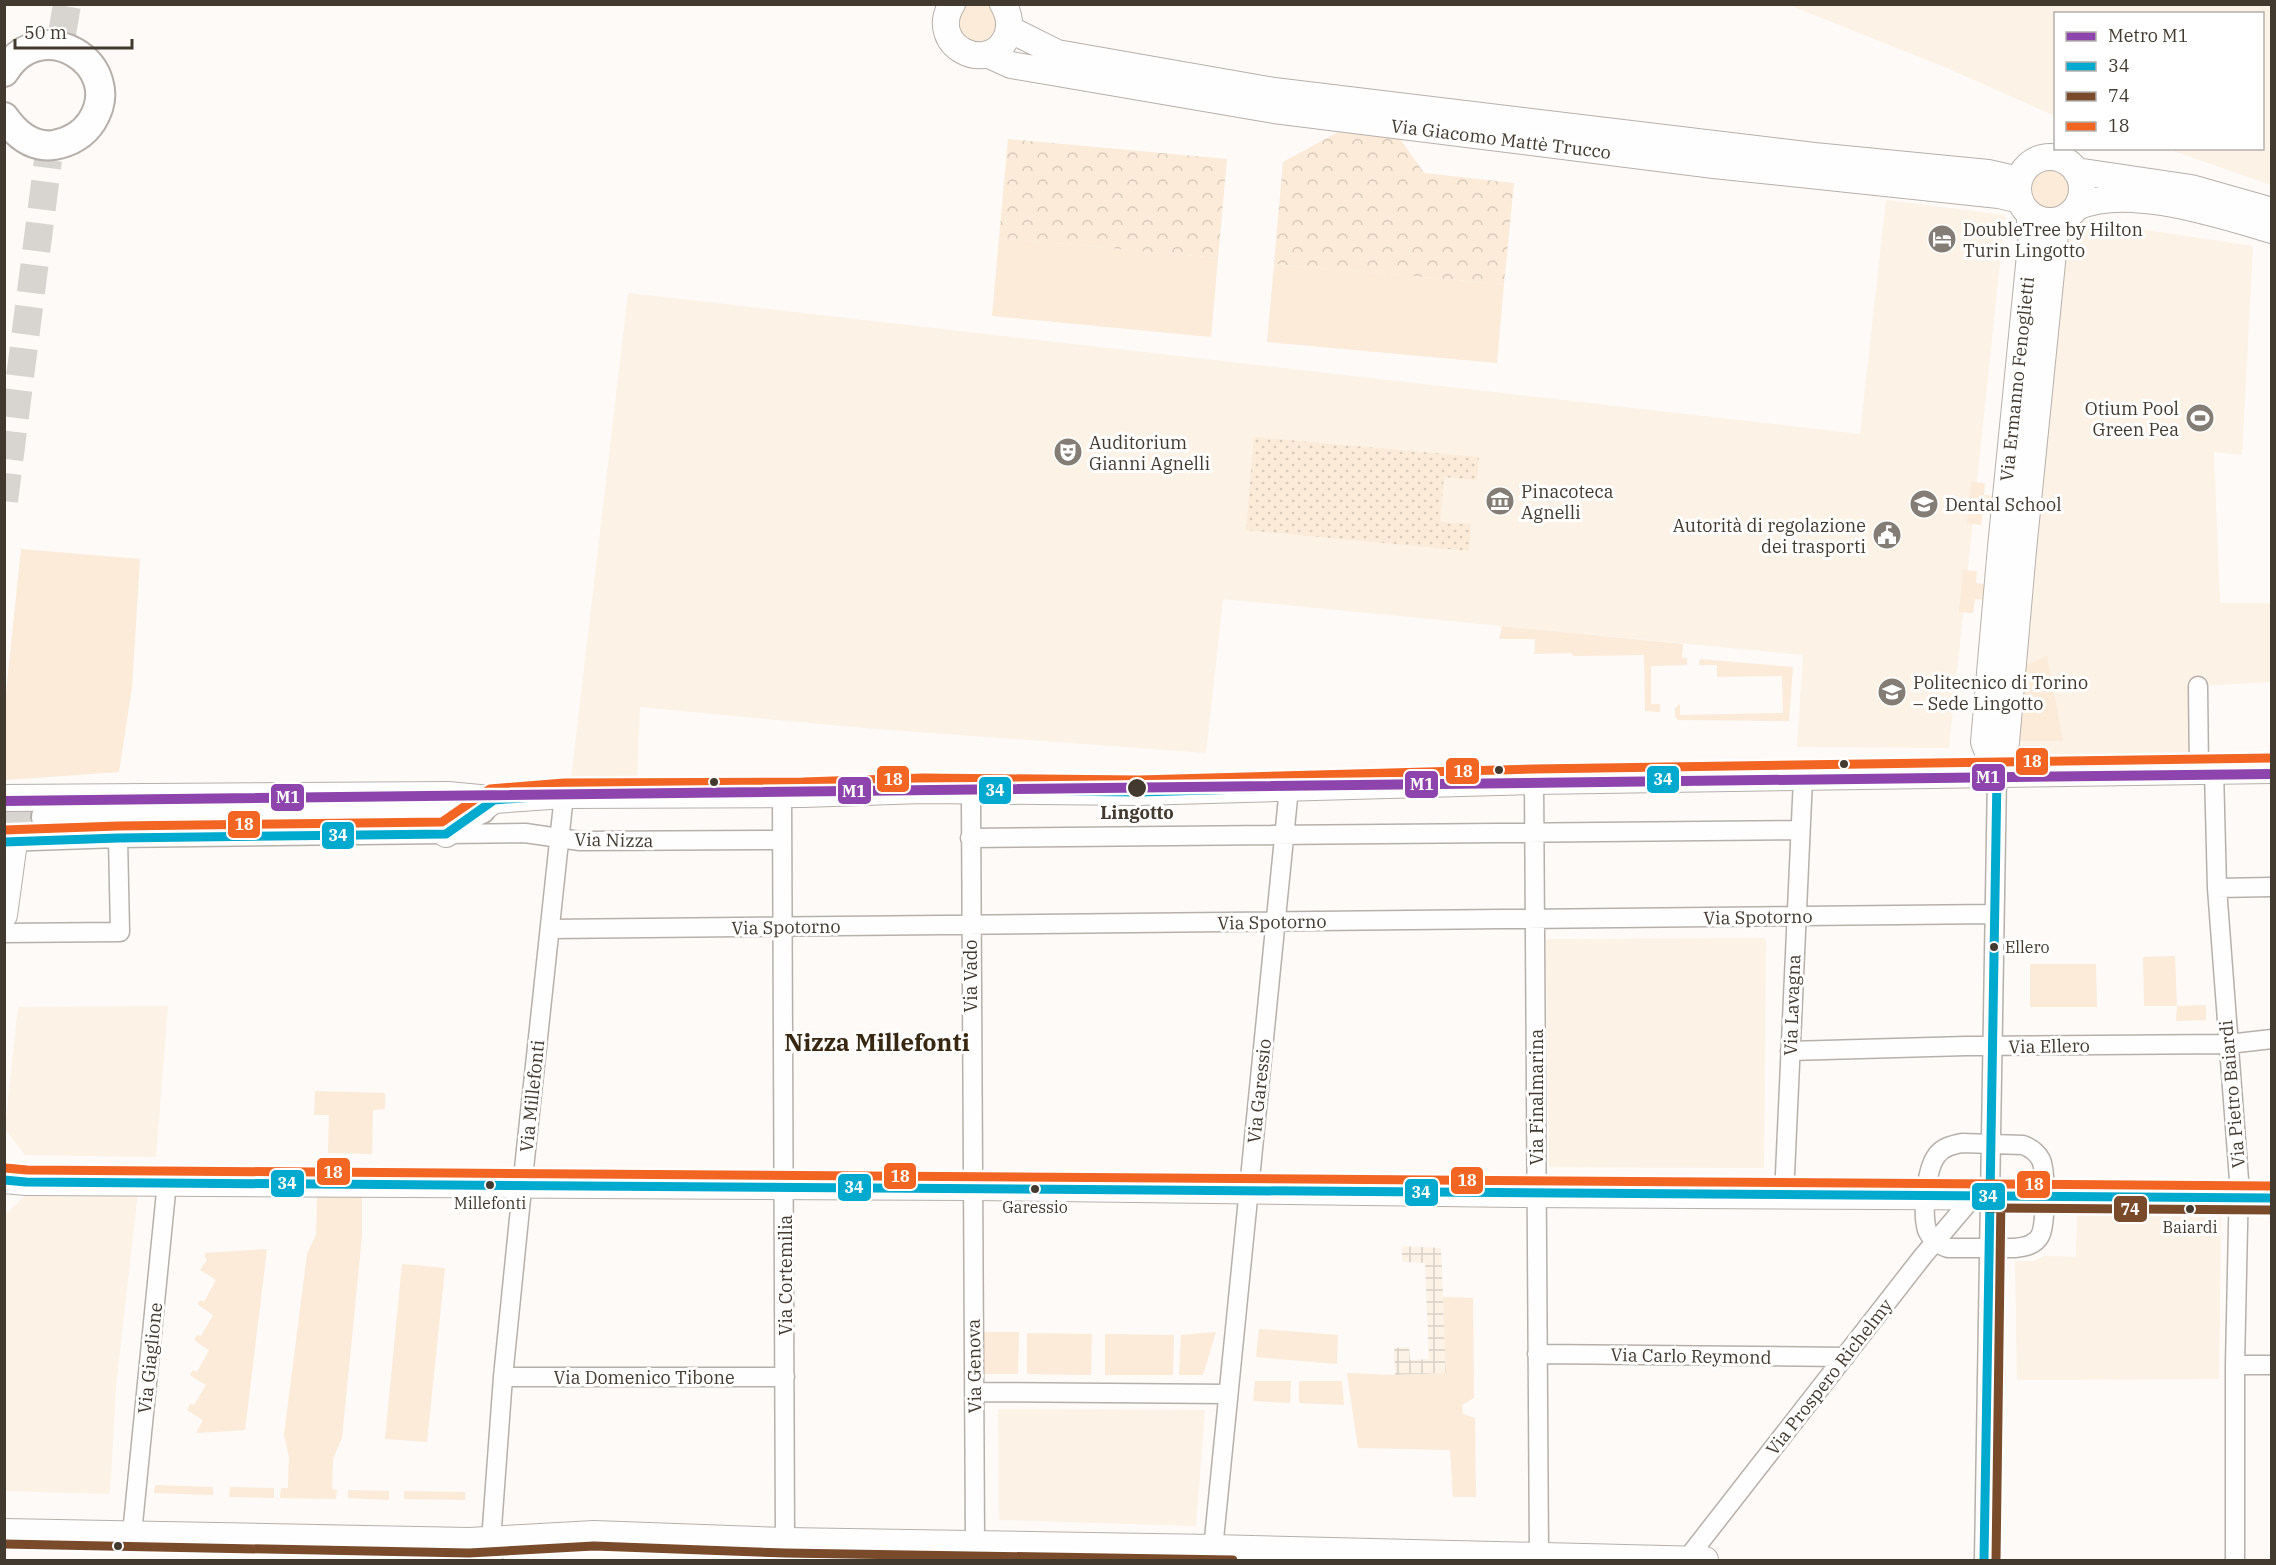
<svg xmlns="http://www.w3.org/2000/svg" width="2276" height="1565" font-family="'IBM Plex Serif',serif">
<defs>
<pattern id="industrial-grid" width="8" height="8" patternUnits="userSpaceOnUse" patternTransform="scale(1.5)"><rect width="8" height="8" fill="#fcf2e5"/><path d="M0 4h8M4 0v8" fill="none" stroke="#d9d0c5"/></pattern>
<pattern id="forest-crowns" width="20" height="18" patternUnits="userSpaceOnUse" patternTransform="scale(1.5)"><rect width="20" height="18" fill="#fbebd8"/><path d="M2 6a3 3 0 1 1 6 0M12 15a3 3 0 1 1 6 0" fill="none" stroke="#d8caba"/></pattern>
<pattern id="garden-dots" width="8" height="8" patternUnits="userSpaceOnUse" patternTransform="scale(1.5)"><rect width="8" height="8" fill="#fbebd8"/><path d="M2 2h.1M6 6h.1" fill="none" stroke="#d8caba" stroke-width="1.8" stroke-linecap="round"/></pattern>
</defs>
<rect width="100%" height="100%" fill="#fdfaf7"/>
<!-- built -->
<path fill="#fcf2e5" d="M 1789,5 L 2271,5 L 2271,185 L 2168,149 L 2262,148 L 2262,14 L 2056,14 L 2056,113 L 2053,115 L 1947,68 Z
M 1886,200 L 2005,215 L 1949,748 L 1797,747 L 1803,655 L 1223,599 L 1206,753 L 864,728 L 640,707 L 637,780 L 571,780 L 628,293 L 1860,434 Z
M 2065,218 L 2253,246 L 2242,455 L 2214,452 L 2220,603 L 2271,603 L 2271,682 L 2198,686 L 2199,771 L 2007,771 Z
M 1766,938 L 1764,1168 L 1549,1167 L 1546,939 Z
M 168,1006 L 156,1157 L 25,1155 L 5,1129 L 18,1007 Z
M 138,1192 L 116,1386 L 110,1494 L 5,1491 L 5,1215 L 26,1195 Z
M 2077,1215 L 2221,1217 L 2219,1379 L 2017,1380 L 2015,1261 L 2034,1261 L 2044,1256 L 2076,1257 Z
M 998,1409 L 1205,1410 L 1196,1526 L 999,1520 Z"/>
<!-- industrial -->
<path fill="url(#industrial-grid)" d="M 1402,1246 L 1441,1248 L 1446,1373 L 1395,1375 L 1394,1348 L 1409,1347 L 1410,1360 L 1429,1359 L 1425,1263 L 1402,1262 Z"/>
<!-- green -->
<path fill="#fbebd8" d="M 993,4 L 998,10 L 995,41 L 965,44 L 955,17 L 963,5 Z
M2028 189a21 21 0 1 1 42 0a21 21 0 1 1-42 0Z
M 999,238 L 1218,258 L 1211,337 L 992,316 Z
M 1274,264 L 1504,284 L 1497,363 L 1267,342 Z
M 1971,482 L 1985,483 L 1984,495 L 1998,496 L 1996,512 L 1983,511 L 1981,525 L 1967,523 Z
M 21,549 L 140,559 L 132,687 L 119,772 L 5,780 L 5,702 Z
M 1963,570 L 1977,571 L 1976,583 L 1990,585 L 1988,600 L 1975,599 L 1973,613 L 1959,612 Z
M 1502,626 L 1683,644 L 1682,658 L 1687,658 L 1687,665 L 1651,666 L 1651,704 L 1660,704 L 1660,712 L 1645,711 L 1644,655 L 1573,656 L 1572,653 L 1533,654 L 1535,652 L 1535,639 L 1499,639 Z
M 2047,656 L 2063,741 L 2018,741 L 2026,665 Z
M 1700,659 L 1793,667 L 1789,721 L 1678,720 L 1675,717 L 1675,708 L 1680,704 L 1680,715 L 1783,713 L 1782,676 L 1717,677 L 1717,665 L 1699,665 Z
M 2175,956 L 2177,1006 L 2206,1005 L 2206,1020 L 2176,1021 L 2177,1006 L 2144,1006 L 2143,957 Z
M 2030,964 L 2096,964 L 2097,1007 L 2030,1007 Z
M 315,1091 L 385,1093 L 385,1109 L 373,1110 L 372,1154 L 328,1153 L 329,1115 L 314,1115 Z
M 317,1197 L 362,1197 L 362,1236 L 342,1438 L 333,1459 L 332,1489 L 337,1490 L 336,1499 L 280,1498 L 281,1488 L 288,1488 L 289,1457 L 284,1435 L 307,1254 L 316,1235 Z
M 267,1249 L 245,1430 L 196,1433 L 203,1420 L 187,1410 L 190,1404 L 194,1405 L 206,1385 L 190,1375 L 193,1370 L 197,1372 L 209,1350 L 194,1340 L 197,1335 L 201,1336 L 213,1315 L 197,1304 L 200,1300 L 204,1302 L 216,1280 L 200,1270 L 207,1260 L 205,1257 L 205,1253 Z
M 402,1264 L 445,1268 L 427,1442 L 385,1439 Z
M 1443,1297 L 1473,1298 L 1474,1398 L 1462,1405 L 1463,1414 L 1475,1418 L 1476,1497 L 1453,1497 L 1450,1450 L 1358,1448 L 1347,1373 L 1395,1375 L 1446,1373 Z
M 1259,1329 L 1338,1335 L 1337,1364 L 1256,1357 Z
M 984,1332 L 1019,1332 L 1018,1374 L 983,1374 Z
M 1216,1332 L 1203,1375 L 1179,1375 L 1181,1335 Z
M 1027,1333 L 1092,1334 L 1091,1375 L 1027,1374 Z
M 1105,1334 L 1174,1335 L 1173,1375 L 1105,1375 Z
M 1255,1381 L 1291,1381 L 1290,1403 L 1253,1401 Z
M 1299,1381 L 1342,1381 L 1344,1405 L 1299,1403 Z
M 155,1485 L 213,1487 L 213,1495 L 154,1493 Z
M 230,1487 L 274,1488 L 274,1498 L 229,1497 Z
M 348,1490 L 389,1491 L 389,1500 L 348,1498 Z
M 404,1491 L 465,1492 L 465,1500 L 404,1499 Z"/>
<!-- forest -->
<path fill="url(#forest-crowns)" d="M 1342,130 L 1398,136 L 1424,173 L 1514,183 L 1504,284 L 1274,264 L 1283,162 Z
M 1008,139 L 1227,159 L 1218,258 L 999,238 Z"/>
<!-- garden -->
<path fill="url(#garden-dots)" d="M 1254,437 L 1479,457 L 1477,480 L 1444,477 L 1440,522 L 1471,524 L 1469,551 L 1246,530 Z"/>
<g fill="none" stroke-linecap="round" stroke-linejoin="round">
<!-- primary-tunnel -->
<path stroke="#d8d4cf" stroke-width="28" stroke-dasharray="28 14" stroke-linecap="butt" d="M 62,34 L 67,4
M 4,501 L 48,160
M 4,807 L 26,814 L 46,817"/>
<!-- street casing -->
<g stroke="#b6b0ab" stroke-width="21">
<path id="street" d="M 2198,686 L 2199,771
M 2214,771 L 2217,888 L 2239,1180 L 2235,1365 L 2235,1560
M 1534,781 L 1539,1556
M 782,794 L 785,1541
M 971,802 L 975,1544
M 970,838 L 1800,830
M 4,842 L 118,838 L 525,833 L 580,841 L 782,840
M 2217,888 L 2272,887
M 550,929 L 1994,914
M 4,933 L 120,932 L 118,838
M 1790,1051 L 1966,1046 L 2228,1044 L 2272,1039
M 1962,1143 L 2023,1145 C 2031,1148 2037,1152 2041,1160 C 2046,1171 2046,1225 2040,1236 C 2035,1245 2025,1247 2015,1248 L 1948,1248 C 1939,1245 1931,1239 1927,1230 C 1922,1213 1926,1169 1937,1155 C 1943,1147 1952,1145 1962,1143 Z
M 1784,1196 L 1803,778
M 1537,1354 L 1845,1357
M 2235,1365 L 2272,1365
M 503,1377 L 785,1377
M 974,1392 L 1228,1394
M 132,1534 L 167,1182
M 1212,1559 L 1289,788
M 493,1560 L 491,1541 L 503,1377 L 525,1159 L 564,795
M 1686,1560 L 1923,1256 L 1974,1196
M 1984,1560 L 1997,775"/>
</g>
<!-- secondary casing -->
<g stroke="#b6b0ab" stroke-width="28">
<path id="secondary" d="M 952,4 C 926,46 990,77 1007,36 C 1011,25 1009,14 1003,4
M 1009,29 L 1057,53 L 1274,91 L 1814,156 L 1988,173 L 2019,180
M 987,54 L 1011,65 L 1274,110 L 1714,165 L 1999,195 L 2020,200
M2018 189a32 32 0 1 1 64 0a32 32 0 1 1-64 0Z
M 2076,171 L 2191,188 L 2272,211
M 2077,207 C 2128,184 2220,215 2272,230
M 1997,775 L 1984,742 L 2001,547 L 2032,235 L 2029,213
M 1997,775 L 2006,742 L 2023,550 L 2055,233 L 2058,221
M 4,798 L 448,795 L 490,799
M 446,834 L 494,800 L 564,795 L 803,794 L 923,790 L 1139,792 L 1534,781 L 2272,770
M 4,915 L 14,842
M 4,1180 L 26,1182 L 972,1187 L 1517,1194 L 2272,1198
M 4,1532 L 469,1541 L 594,1534 L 785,1541 L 1213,1548 L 1705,1560"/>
</g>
<!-- primary casing -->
<g stroke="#b6b0ab" stroke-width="32">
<path id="primary" d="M 4,72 C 41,11 127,65 92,121 C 83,135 70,142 54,145 C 32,148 16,134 4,117
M 46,817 L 416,812 L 481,809"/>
</g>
<!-- street -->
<use href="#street" stroke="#fffefe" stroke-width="18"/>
<!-- secondary -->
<use href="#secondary" stroke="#fffefe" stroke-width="26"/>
<!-- primary -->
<use href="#primary" stroke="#fffefe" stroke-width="28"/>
<!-- bus-1 casing -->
<g stroke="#fff" stroke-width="14">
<path id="bus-1" d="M 4,842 L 118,838 L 446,834 L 494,800 L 564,795 L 803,794 L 923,790 L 1139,792 L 1534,781 L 1997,775
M 4,1180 L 26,1182 C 775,1186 1523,1194 2272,1198
M 1984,1560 L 1997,775"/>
</g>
<!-- bus-2 casing -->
<g stroke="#fff" stroke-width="14">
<path id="bus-2" d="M 1989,1208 L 2272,1210
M 4,1544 L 469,1553 L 594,1546 L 785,1553 L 1233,1560
M 1996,1560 L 2001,1196"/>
</g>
<!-- bus-3 casing -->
<g stroke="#fff" stroke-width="14">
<path id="bus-3" d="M 4,830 L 118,826 L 442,822 L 490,789 L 564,783 L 803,782 L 923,778 L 1139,780 L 1534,769 L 2272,758
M 5,1168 L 27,1170 C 775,1174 1523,1182 2272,1186"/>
</g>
<!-- bus-1 -->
<use href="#bus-1" stroke="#00a9ce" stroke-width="9"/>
<!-- bus-2 -->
<use href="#bus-2" stroke="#7a4b2a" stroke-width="9"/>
<!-- bus-3 -->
<use href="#bus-3" stroke="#f26522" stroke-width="9"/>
<!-- metro-1 casing -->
<g stroke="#fff" stroke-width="15">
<path id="metro-1" d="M 4,801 L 2272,774"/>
</g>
<!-- metro-1 -->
<use href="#metro-1" stroke="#8e44ad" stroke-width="10"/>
</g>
<!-- icons -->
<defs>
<g id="hotel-disc" transform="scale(1.5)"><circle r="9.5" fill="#837d75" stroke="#fff"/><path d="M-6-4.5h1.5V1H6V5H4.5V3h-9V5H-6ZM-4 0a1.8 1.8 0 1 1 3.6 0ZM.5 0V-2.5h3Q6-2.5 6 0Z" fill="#fff"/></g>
<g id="stadium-disc" transform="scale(1.5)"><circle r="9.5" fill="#837d75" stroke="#fff"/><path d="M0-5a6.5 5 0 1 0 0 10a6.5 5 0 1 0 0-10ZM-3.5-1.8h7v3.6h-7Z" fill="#fff"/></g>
<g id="theatre-disc" transform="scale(1.5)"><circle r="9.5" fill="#837d75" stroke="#fff"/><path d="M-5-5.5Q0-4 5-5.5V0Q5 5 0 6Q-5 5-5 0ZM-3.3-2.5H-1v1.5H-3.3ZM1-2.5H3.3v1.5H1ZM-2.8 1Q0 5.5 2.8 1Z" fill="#fff"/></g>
<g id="museum-disc" transform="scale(1.5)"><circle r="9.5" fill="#837d75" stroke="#fff"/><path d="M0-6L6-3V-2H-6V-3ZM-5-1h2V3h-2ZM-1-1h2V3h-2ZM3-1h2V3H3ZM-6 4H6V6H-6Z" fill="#fff"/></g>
<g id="university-disc" transform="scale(1.5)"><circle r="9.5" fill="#837d75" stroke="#fff"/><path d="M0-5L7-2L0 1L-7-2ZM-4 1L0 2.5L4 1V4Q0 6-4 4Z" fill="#fff"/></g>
<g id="civic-disc" transform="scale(1.5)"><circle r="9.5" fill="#837d75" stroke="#fff"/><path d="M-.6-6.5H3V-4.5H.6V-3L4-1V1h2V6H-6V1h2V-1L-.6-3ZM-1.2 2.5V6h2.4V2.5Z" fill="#fff"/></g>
</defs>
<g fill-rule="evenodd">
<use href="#hotel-disc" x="1942" y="239"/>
<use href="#stadium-disc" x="2200" y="418"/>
<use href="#theatre-disc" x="1068" y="452"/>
<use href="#museum-disc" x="1500" y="501"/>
<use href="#university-disc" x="1924" y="504"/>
<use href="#civic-disc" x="1887" y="535"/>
<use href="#university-disc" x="1892" y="692"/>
</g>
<!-- markers -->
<g fill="#423a2f" stroke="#fff" stroke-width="2">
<circle cx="1844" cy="764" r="5"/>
<circle cx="1499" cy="770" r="5"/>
<circle cx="714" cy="782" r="5"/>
<circle cx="1137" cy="788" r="10"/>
<circle cx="1994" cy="947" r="5"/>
<circle cx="490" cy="1185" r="5"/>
<circle cx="1035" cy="1189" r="5"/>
<circle cx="2190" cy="1209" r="5"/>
<circle cx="118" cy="1546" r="5"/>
</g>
<g text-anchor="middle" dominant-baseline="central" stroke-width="6" stroke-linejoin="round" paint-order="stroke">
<!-- bus labels -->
<g font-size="16" fill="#423a2f" stroke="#fff">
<text x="2005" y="947" text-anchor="start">Ellero</text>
<text x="490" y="1203">Millefonti</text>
<text x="1035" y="1207">Garessio</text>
<text x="2190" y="1227">Baiardi</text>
</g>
<!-- street labels -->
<g font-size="18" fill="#423a2f" stroke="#fff">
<text transform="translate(1501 139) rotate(7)">Via Giacomo Mattè Trucco</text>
<text transform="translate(2017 379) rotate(-84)">Via Ermanno Fenoglietti</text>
<text transform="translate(614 840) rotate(1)">Via Nizza</text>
<text transform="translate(1758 917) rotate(-1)">Via Spotorno</text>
<text transform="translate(1272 922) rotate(-1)">Via Spotorno</text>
<text transform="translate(786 927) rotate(-1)">Via Spotorno</text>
<text transform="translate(970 976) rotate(-90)">Via Vado</text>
<text transform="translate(1792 1005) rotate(-88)">Via Lavagna</text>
<text transform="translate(2049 1046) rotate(-1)">Via Ellero</text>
<text transform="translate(1259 1091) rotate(-84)">Via Garessio</text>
<text transform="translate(2232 1094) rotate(-95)">Via Pietro Baiardi</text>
<text transform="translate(532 1096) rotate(-84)">Via Millefonti</text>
<text transform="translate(1536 1097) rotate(-90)">Via Finalmarina</text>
<text transform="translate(785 1275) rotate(-90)">Via Cortemilia</text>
<text transform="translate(1691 1356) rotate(1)">Via Carlo Reymond</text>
<text transform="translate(150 1358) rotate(-84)">Via Giaglione</text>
<text transform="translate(974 1366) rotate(-91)">Via Genova</text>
<text x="644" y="1377">Via Domenico Tibone</text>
<text transform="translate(1829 1377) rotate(-52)">Via Prospero Richelmy</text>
</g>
<!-- poi labels -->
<g font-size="18" fill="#423a2f" stroke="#fff" text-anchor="start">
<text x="1963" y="229">DoubleTree by Hilton<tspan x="1963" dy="21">Turin Lingotto</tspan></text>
<text x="2179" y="408" text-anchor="end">Otium Pool<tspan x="2179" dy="21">Green Pea</tspan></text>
<text x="1089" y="442">Auditorium<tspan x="1089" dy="21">Gianni Agnelli</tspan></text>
<text x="1521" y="491">Pinacoteca<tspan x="1521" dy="21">Agnelli</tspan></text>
<text x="1945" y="504">Dental School</text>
<text x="1866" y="525" text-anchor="end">Autorità di regolazione<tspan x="1866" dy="21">dei trasporti</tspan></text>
<text x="1913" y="682">Politecnico di Torino<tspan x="1913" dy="21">– Sede Lingotto</tspan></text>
</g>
<!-- stop labels -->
<g font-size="18" font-weight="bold" fill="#423a2f" stroke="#fff">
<text x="1137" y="812">Lingotto</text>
</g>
<!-- district labels -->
<g font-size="24" font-weight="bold" fill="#382711" stroke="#fff">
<text x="877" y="1042">Nizza Millefonti</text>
</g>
</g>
<g stroke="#fff" stroke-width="2">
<rect x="2015" y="747" width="34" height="29" rx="6" fill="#f26522"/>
<rect x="1445" y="757" width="35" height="28" rx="6" fill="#f26522"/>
<rect x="1971" y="763" width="35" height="29" rx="6" fill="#8e44ad"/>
<rect x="876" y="765" width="34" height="28" rx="6" fill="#f26522"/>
<rect x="1646" y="765" width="34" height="29" rx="6" fill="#00a9ce"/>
<rect x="1404" y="770" width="35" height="29" rx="6" fill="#8e44ad"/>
<rect x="978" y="776" width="34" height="29" rx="6" fill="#00a9ce"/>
<rect x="837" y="776" width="35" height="29" rx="6" fill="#8e44ad"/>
<rect x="270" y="783" width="35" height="29" rx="6" fill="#8e44ad"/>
<rect x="227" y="810" width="34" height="29" rx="6" fill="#f26522"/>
<rect x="321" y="821" width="34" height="29" rx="6" fill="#00a9ce"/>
<rect x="316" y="1157" width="35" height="29" rx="6" fill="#f26522"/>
<rect x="883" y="1162" width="34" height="28" rx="6" fill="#f26522"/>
<rect x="1450" y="1166" width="34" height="29" rx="6" fill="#f26522"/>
<rect x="270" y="1169" width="35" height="29" rx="6" fill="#00a9ce"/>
<rect x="2016" y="1170" width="35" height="29" rx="6" fill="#f26522"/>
<rect x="837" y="1173" width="35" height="29" rx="6" fill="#00a9ce"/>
<rect x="1404" y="1178" width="35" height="29" rx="6" fill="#00a9ce"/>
<rect x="1971" y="1182" width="35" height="29" rx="6" fill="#00a9ce"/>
<rect x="2113" y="1195" width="35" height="28" rx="6" fill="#7a4b2a"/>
</g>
<g font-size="16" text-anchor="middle" font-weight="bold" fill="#fff">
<text x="2032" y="767">18</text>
<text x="1463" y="777">18</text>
<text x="1988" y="783">M1</text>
<text x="893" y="785">18</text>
<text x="1663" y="785">34</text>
<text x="1422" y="790">M1</text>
<text x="995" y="796">34</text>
<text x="854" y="797">M1</text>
<text x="288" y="803">M1</text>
<text x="244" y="830">18</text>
<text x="338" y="841">34</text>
<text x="333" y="1178">18</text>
<text x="900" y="1182">18</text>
<text x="1467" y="1186">18</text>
<text x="287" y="1189">34</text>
<text x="2034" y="1190">18</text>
<text x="854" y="1193">34</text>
<text x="1421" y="1198">34</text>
<text x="1988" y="1202">34</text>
<text x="2130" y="1215">74</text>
</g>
<!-- border -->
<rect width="2276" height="1565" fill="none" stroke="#423a2f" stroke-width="12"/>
<!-- legend -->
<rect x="2054" y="12" width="210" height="138" fill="#ffffff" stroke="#b3b0ac" stroke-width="1.5"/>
<rect x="2066" y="32" width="30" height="9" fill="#8e44ad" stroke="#b3b0ac" stroke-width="1.5"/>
<text x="2108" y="42" font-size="18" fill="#423a2f">Metro M1</text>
<rect x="2066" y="62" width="30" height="9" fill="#00a9ce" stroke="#b3b0ac" stroke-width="1.5"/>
<text x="2108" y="72" font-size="18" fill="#423a2f">34</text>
<rect x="2066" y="92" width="30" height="9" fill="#7a4b2a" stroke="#b3b0ac" stroke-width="1.5"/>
<text x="2108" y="102" font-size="18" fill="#423a2f">74</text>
<rect x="2066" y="122" width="30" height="9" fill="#f26522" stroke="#b3b0ac" stroke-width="1.5"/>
<text x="2108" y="132" font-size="18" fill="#423a2f">18</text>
<!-- scale -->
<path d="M15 39v9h117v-9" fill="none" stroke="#423a2f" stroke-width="3"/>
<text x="24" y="39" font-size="18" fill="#423a2f" stroke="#ffffff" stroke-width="4.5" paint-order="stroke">50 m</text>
</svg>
